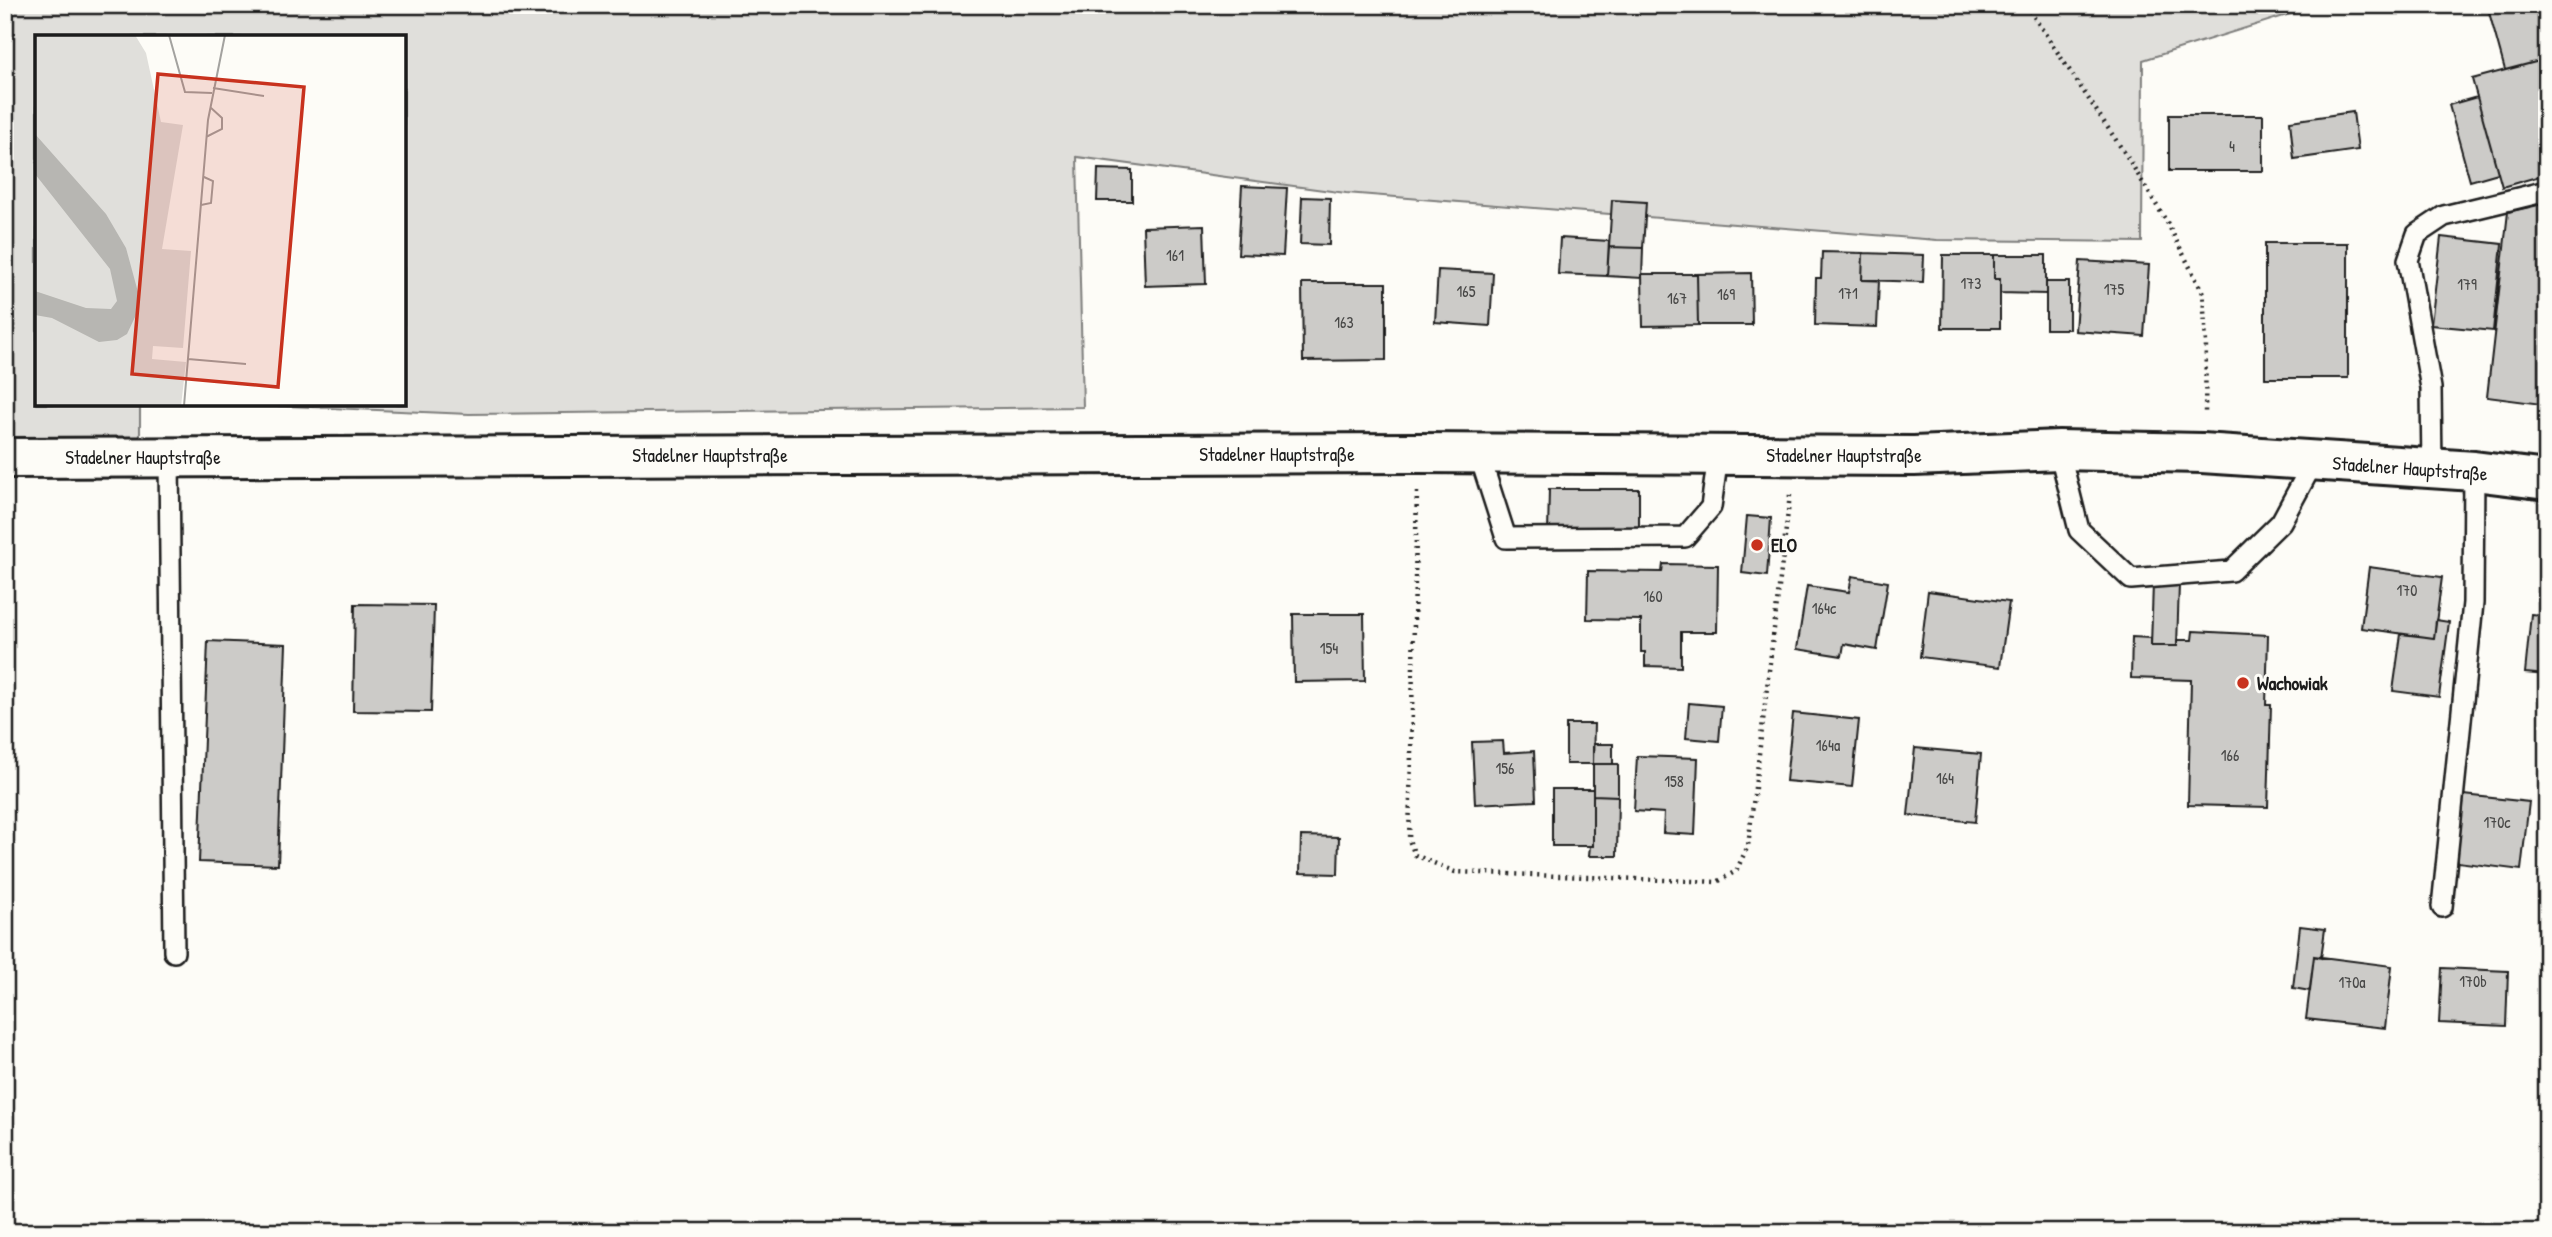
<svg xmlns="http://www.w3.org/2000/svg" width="2552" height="1237" font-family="'Patrick Hand',sans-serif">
<rect width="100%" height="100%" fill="#fdfcf7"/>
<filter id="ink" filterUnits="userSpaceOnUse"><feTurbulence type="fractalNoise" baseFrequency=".0143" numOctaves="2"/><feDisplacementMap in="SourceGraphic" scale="14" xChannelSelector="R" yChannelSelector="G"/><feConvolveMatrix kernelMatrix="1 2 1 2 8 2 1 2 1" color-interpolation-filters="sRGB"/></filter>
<g filter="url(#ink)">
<!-- green -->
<path fill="#e0dfdb" stroke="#7e7e7c" stroke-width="2" d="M 5,5 L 2319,5 L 2143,60 L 2142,242 L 1937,240 L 1346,193 L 1077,157 L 1083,407 L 469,414 L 262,405 L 404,404 L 404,37 L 37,37 L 37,404 L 140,404 L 140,443 L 5,439 Z"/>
<!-- building -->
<path fill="#cccbc8" stroke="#1c1c1c" stroke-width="2" d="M 2487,5 L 2547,5 L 2547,59 L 2505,70 Z
M 2547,59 L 2547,174 L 2502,187 L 2472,79 Z
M 2477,97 L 2498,173 L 2470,181 L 2449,105 Z
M 2353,112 L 2358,150 L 2294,159 L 2290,121 Z
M 2169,115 L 2263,115 L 2263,171 L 2169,171 Z
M 1098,169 L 1132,170 L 1132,201 L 1097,201 Z
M 1242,186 L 1287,188 L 1283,256 L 1238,254 Z
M 1302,197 L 1330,198 L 1329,245 L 1300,244 Z
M 1612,200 L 1646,202 L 1643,248 L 1609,247 Z
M 2547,203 L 2547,367 L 2541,404 L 2487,397 L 2508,212 Z
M 1204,225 L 1206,284 L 1145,286 L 1143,227 Z
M 2441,237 L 2502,244 L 2493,331 L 2431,325 Z
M 1560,238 L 1609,241 L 1607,276 L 1558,274 Z
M 2265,243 L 2348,243 L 2348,378 L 2265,378 Z
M 1609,247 L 1643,248 L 1642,278 L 1607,276 Z
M 1822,252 L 1863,253 L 1862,280 L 1879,280 L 1877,327 L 1815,325 L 1816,278 L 1821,278 Z
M 1863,253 L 1924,255 L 1923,282 L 1862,280 Z
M 1943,255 L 1994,255 L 1994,279 L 2000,279 L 2000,328 L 1942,328 Z
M 1994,255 L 2046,255 L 2046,294 L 2000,293 L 2000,279 L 1994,279 Z
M 2080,261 L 2149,265 L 2144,336 L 2075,331 Z
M 1438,270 L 1493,273 L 1490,326 L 1435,322 Z
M 1751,273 L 1752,325 L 1698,325 L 1697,274 Z
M 1642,274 L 1697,274 L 1698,325 L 1643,326 Z
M 2046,282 L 2069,282 L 2069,329 L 2046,329 Z
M 1302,283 L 1386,283 L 1386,360 L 1303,361 Z
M 1549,489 L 1639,489 L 1639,533 L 1548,534 Z
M 1747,516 L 1771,518 L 1767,576 L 1742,573 Z
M 1663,564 L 1718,565 L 1717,632 L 1681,632 L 1681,667 L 1645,666 L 1645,652 L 1641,652 L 1641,620 L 1587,619 L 1588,571 L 1662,572 Z
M 2369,567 L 2442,577 L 2434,638 L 2361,628 Z
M 1852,576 L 1888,582 L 1877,650 L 1844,644 L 1842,656 L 1797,649 L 1807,586 L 1849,592 Z
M 2153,583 L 2179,584 L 2177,646 L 2151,646 Z
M 1928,591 L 2009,602 L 2000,667 L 1920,657 Z
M 355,604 L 434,605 L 431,712 L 353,711 Z
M 1293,614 L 1364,614 L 1365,681 L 1294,682 Z
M 2531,614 L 2547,616 L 2547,675 L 2525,673 Z
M 2436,620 L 2449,622 L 2439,697 L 2393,691 L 2401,634 L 2434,638 Z
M 2193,631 L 2268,635 L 2266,705 L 2271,705 L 2268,807 L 2188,805 L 2191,680 L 2131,678 L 2132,637 L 2151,638 L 2151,646 L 2177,646 L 2177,640 L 2192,640 Z
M 208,641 L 286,644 L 278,865 L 199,862 Z
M 1689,703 L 1722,706 L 1719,741 L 1686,738 Z
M 1793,713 L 1859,720 L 1852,787 L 1786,781 Z
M 1566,724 L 1594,724 L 1593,764 L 1566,764 Z
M 1503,741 L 1504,753 L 1534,751 L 1536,801 L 1475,804 L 1472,742 Z
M 1593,744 L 1613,744 L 1613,764 L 1593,764 Z
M 1915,748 L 1981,754 L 1975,822 L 1908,815 Z
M 1637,756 L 1698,758 L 1695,835 L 1663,833 L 1664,813 L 1634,811 Z
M 1593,764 L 1618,764 L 1618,796 L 1593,795 Z
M 1552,789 L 1593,789 L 1593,846 L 1552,846 Z
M 1593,795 L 1618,796 L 1617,856 L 1589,856 L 1590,846 L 1593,846 Z
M 2464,795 L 2529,802 L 2521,870 L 2457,862 Z
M 1301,836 L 1339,837 L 1338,874 L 1300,873 Z
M 2300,926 L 2325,929 L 2321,958 L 2314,956 L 2310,991 L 2293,988 Z
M 2314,956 L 2392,966 L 2385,1028 L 2306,1019 Z
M 2442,968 L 2508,971 L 2506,1026 L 2439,1023 Z"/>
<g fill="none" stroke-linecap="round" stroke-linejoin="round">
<!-- service casing -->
<g stroke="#1c1c1c" stroke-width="24">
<path id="service" d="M 2059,450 L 2079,530 L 2131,579 L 2231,571 L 2281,522 L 2314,461
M 1479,454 L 1506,538 L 1685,537 L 1711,507 L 1718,456
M 169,457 L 174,952
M 2432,469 L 2431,388 L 2408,260 L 2417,234 L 2444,216 L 2547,191
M 2442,907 L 2473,603 L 2474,471"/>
</g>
<!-- secondary casing -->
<g stroke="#1c1c1c" stroke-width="44">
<path id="secondary" d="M 5,458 L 1418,453 L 1914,456 L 2059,450 L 2202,453 L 2474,471 L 2547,480"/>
</g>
<!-- path -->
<path stroke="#1c1c1c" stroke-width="4.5" stroke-dasharray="2 5" stroke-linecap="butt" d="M 2026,5 L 2126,155 L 2168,224 L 2203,293 L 2206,343 L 2205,414
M 1417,492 L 1409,840 L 1415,855 L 1455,872 L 1717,882 L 1736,871 L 1748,846 L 1790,495"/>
<!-- service -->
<use href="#service" stroke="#fdfcf7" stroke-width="19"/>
<!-- secondary -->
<use href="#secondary" stroke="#fdfcf7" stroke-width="38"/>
</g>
</g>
<!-- markers -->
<g fill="#c8321e" stroke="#fdfcf7" stroke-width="2.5">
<circle cx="1757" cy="545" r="7"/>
<circle cx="2243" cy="683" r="7"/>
</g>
<g text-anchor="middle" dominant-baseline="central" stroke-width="6" stroke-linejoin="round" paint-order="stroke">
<!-- number labels -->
<g font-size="16" fill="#484847">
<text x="2232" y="146">4</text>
<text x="1175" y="255">161</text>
<text x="1971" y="283">173</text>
<text x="2467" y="284">179</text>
<text x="2114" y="289">175</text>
<text x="1466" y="291">165</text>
<text x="1848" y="293">171</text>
<text x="1726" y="294">169</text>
<text x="1677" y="298">167</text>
<text x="1344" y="322">163</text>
<text x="2407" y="590">170</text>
<text x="1653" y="596">160</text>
<text x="1824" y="608">164c</text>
<text x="1329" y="648">154</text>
<text x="1828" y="745">164a</text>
<text x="2230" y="755">166</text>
<text x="1505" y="768">156</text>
<text x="1945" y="778">164</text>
<text x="1674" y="781">158</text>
<text x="2497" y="822">170c</text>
<text x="2473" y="981">170b</text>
<text x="2352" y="982">170a</text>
</g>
<!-- street labels -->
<g font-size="19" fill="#1c1c1c" stroke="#fdfcf7">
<text x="1277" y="454">Stadelner Hauptstraße</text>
<text x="710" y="455">Stadelner Hauptstraße</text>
<text x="1844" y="455">Stadelner Hauptstraße</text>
<text x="143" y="457">Stadelner Hauptstraße</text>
<text transform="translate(2410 468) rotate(4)">Stadelner Hauptstraße</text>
</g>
<!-- poi labels -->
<g font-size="19" font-weight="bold" fill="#1c1c1c" stroke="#fdfcf7" text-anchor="start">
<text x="1771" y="545">ELO</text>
<text x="2257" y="683">Wachowiak</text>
</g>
</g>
<!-- overview -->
<g transform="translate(35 35)">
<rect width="371" height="371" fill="#fdfcf7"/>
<path d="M 0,0 L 100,0 L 111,18 L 126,87 L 148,90 L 127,214 L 156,216 L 148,313 L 118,311 L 117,324 L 151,327 L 146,371 L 0,371 Z" fill="#e0dfdb"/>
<path d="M 0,99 L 71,179 L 91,213 L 103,257 L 101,280 L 92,299 L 82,305 L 64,307 L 17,283 L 0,280 L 0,256 L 51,273 L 76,274 L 82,266 L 75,234 L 0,139 Z" fill="#b7b6b2"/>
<path fill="none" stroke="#a3a29f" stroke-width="2" d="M 134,0 L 150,57 L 177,58M 178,53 L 229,61M 171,102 L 187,94 L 187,83 L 175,72M 166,170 L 176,168 L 178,146 L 169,142M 153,324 L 211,329M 149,371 L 173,85 L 190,0"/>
<path fill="#c8321e" fill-opacity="0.15" stroke="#c8321e" stroke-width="3.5" d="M 123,39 L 269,52 L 243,352 L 97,339 Z"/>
<rect width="371" height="371" fill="none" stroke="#1c1c1c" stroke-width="3.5"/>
</g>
<!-- margin -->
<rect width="2552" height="1237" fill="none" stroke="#fdfcf7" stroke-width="28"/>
<rect x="14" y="14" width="2524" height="1209" fill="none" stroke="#1c1c1c" stroke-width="2.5" filter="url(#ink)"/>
</svg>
